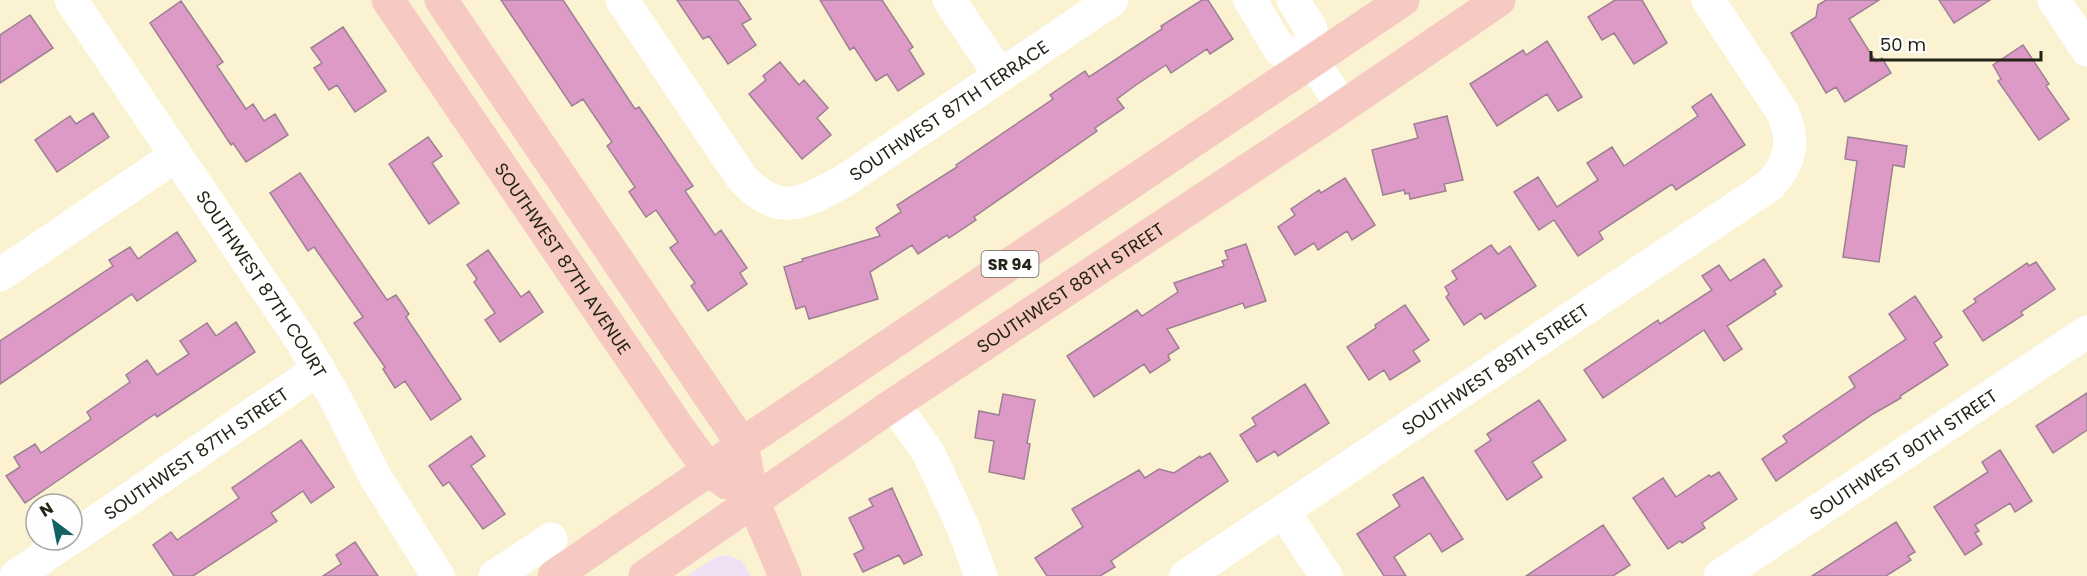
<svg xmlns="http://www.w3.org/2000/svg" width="2087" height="576" font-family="Poppins,sans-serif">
<rect width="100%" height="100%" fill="#faf2d0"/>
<!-- commercial -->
<path fill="#f0e1f5" d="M 727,555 L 742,561 L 751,576 L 687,576 L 716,557 Z"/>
<!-- building -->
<path fill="#dd9ac6" stroke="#9d8093" stroke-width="1.5" d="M 501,0 L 563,0 L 635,109 L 639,107 L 693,186 L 685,191 L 715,235 L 721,230 L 747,268 L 740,273 L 747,284 L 708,311 L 691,286 L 695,283 L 670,248 L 678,242 L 656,210 L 646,217 L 629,192 L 635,187 L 607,146 L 612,142 L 583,99 L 572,106 Z
M 677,0 L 738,0 L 751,19 L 742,24 L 756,45 L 728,64 L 709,36 L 703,39 Z
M 820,0 L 882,0 L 913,47 L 909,50 L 924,74 L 898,91 L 887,74 L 876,81 L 854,47 L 850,50 Z
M 1202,0 L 1208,0 L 1233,39 L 1210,54 L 1207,49 L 1171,73 L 1166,65 L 1136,85 L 1117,99 L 1124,108 L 1095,128 L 1097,131 L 974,217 L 976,220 L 949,238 L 947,235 L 918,254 L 912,245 L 870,272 L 878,299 L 809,319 L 805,306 L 796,309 L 784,267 L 803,261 L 802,259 L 880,236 L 876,228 L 901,212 L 897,205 L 957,167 L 956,165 L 1053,99 L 1050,95 L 1085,71 L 1089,77 L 1162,29 L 1161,26 Z
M 1615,0 L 1642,0 L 1667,43 L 1634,64 L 1614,33 L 1602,40 L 1588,17 Z
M 1826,0 L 1879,0 L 1849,19 L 1876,62 L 1882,58 L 1891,73 L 1845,102 L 1836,87 L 1826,93 L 1791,33 L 1816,17 L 1818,5 Z
M 1939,0 L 1990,0 L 1954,23 Z
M 181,1 L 223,62 L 217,66 L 246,109 L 253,104 L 264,121 L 275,114 L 288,135 L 246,162 L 233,143 L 231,145 L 150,23 Z
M 30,15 L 53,48 L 0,83 L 0,35 Z
M 343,27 L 386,91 L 355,112 L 337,85 L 329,90 L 314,68 L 322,63 L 311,48 Z
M 1547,41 L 1582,97 L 1558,111 L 1547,94 L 1497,126 L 1470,84 L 1523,50 L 1526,55 Z
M 2023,45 L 2049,84 L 2046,86 L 2069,119 L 2039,140 L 1998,81 L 2001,79 L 1993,65 Z
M 780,62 L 799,85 L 804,80 L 828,108 L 817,118 L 831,135 L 802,159 L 749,94 L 766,80 L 763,76 Z
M 1711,94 L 1745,145 L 1676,190 L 1672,184 L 1599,232 L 1603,239 L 1578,256 L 1554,220 L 1539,230 L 1514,192 L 1538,177 L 1557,207 L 1598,180 L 1587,163 L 1612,147 L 1624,166 L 1698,116 L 1692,107 Z
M 93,113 L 109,137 L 57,172 L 35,140 L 70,116 L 76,124 Z
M 1447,116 L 1463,180 L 1444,184 L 1446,191 L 1410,199 L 1409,193 L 1405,194 L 1404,190 L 1383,195 L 1372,150 L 1418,138 L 1414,124 Z
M 428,137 L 442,156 L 432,163 L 459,203 L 429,224 L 389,164 Z
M 1848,137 L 1907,146 L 1904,167 L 1893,165 L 1879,262 L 1843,257 L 1857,161 L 1845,159 Z
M 300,173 L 387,300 L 396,295 L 409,314 L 406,317 L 461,399 L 431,420 L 405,381 L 395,388 L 383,369 L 385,367 L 354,323 L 363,317 L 314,247 L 308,251 L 270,193 Z
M 1345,178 L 1375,225 L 1352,240 L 1347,231 L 1318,250 L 1314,243 L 1295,255 L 1278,227 L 1295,215 L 1291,209 L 1319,190 L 1321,193 Z
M 177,232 L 196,261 L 137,301 L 132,294 L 0,384 L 0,341 L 113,266 L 109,260 L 130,247 L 138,259 Z
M 1246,244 L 1266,301 L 1245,308 L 1243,303 L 1167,329 L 1179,348 L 1168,355 L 1170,360 L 1150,373 L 1144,364 L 1094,397 L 1067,356 L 1137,310 L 1142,316 L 1178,292 L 1174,283 L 1224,266 L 1222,261 L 1228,259 L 1225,251 Z
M 1491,245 L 1498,254 L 1510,246 L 1536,286 L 1485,319 L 1481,313 L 1464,325 L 1446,297 L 1449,294 L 1445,287 L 1457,279 L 1452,271 Z
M 488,250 L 521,297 L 529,291 L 543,312 L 500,342 L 485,320 L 495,313 L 474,282 L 477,279 L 467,265 Z
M 1764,259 L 1782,286 L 1774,291 L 1776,294 L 1727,326 L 1742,349 L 1724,361 L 1704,330 L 1603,398 L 1584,370 L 1658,320 L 1660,324 L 1712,290 L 1702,276 L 1719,265 L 1730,281 Z
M 2036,262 L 2055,289 L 2021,312 L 2023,315 L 1983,341 L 1963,311 L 1976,302 L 1974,299 L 2027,263 L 2029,266 Z
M 1915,296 L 1942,337 L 1934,343 L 1948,365 L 1900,396 L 1901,398 L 1873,414 L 1776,481 L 1762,459 L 1787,442 L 1783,436 L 1855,387 L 1849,377 L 1906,339 L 1889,314 Z
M 1405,305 L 1429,340 L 1413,351 L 1420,361 L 1390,380 L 1384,370 L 1369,380 L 1347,347 L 1376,328 L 1375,325 Z
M 236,322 L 255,352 L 157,417 L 155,414 L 25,503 L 6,476 L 20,467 L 14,457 L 35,444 L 41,453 L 91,419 L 87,412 L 130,382 L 126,375 L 147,360 L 157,375 L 189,354 L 180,341 L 207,323 L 216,336 Z
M 1305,384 L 1329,423 L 1278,456 L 1275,451 L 1257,462 L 1240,435 L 1256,425 L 1252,418 Z
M 2087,393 L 2087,430 L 2053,453 L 2036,426 Z
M 1003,394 L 1035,400 L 1027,443 L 1030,444 L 1024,479 L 989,472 L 994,441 L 975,438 L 979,411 L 999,415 Z
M 1539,400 L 1566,440 L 1532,462 L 1542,477 L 1507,500 L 1475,451 L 1491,440 L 1487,434 Z
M 471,436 L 485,456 L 471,466 L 505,514 L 483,529 L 449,482 L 443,486 L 429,466 Z
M 301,440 L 334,487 L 311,503 L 303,491 L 271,513 L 277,521 L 262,531 L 193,576 L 174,576 L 153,545 L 171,532 L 177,540 L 239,498 L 232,488 Z
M 2000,450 L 2032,501 L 2015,512 L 2010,503 L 1975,525 L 1979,531 L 1975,533 L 1982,544 L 1965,555 L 1934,507 L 1988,472 L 1982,462 Z
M 1210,453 L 1228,481 L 1111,561 L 1115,567 L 1100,576 L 1047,576 L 1035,558 L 1083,527 L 1072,509 L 1139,470 L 1145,478 L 1159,469 L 1174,473 L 1200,456 L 1201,458 Z
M 1719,472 L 1737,499 L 1702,523 L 1705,528 L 1682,543 L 1680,541 L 1668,549 L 1633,498 L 1663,478 L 1676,497 L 1709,475 L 1711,477 Z
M 1423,477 L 1463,539 L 1442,552 L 1430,533 L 1394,557 L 1406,576 L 1384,576 L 1357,534 L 1400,506 L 1393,495 Z
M 892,488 L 922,555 L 904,564 L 899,555 L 863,572 L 854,554 L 864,549 L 849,518 L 873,506 L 869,499 Z
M 1896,522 L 1915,552 L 1908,556 L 1911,560 L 1886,576 L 1812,576 Z
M 1603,525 L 1630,565 L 1613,576 L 1526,576 Z
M 355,542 L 378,576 L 323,576 L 341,564 L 336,555 Z"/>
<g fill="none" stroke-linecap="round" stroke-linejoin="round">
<!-- minor -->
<g stroke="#fff" stroke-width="33">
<path id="s1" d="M 71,0 L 301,340 L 334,396 L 376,478 L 438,576"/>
<path id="s2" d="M 622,0 L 742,178 C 779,218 802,204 844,181 L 1112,0"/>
<path d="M 949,0 L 1000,75"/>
<path d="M 1250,0 L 1280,50 L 1312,60"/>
<path d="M 1293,0 L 1311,29 L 1312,60 L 1342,106"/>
<path d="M 2054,0 L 2087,50"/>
<path d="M 0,275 L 175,156"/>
<path d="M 894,404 L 928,452 L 963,527 L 981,576"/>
<path d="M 1283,511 L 1326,576"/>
<path id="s3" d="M 72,538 L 319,369"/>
<path d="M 16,576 L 68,540"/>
<path d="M 495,576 L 551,539"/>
<path id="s4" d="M 1186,576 L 1770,185 C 1791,162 1795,142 1783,113 L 1708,0"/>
<path id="s5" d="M 1720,576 L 2087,332"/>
</g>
<!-- major -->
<g stroke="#f6cac2" stroke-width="33">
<path id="s6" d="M 388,0 L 680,430 L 709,470 L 727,483"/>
<path d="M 441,0 L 742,444 L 753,501 L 785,576"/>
<path d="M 554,576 L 709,470 L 742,444 L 1403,0"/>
<path id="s7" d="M 645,576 L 894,404 L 1323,120 L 1499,0"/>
</g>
</g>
<g text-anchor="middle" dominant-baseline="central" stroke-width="4.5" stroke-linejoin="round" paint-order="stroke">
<!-- shield labels -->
<rect fill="#fefefe" stroke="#66645c" stroke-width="1.5" x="981.5" y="251" width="57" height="26" rx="4.5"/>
<g font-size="16" font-weight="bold" fill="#252216">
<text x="1010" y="264">SR 94</text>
</g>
<!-- street labels -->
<g font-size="18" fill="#252216" stroke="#fefefe">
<text stroke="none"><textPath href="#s2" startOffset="456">SOUTHWEST 87TH TERRACE</textPath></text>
<text stroke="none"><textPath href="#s6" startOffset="312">SOUTHWEST 87TH AVENUE</textPath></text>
<text stroke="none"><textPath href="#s1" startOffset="342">SOUTHWEST 87TH COURT</textPath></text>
<text stroke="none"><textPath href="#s7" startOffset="514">SOUTHWEST 88TH STREET</textPath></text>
<text stroke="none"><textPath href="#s4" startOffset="372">SOUTHWEST 89TH STREET</textPath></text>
<text stroke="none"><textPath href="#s3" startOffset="150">SOUTHWEST 87TH STREET</textPath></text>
<text stroke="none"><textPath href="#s5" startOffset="220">SOUTHWEST 90TH STREET</textPath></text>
</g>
</g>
<!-- north arrow -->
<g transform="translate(54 522) rotate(328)"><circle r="28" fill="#fefefe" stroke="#a7a6a1" stroke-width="1.5"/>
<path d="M0-4.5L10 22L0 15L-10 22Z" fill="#126364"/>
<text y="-9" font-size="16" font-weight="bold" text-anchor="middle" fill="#252216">N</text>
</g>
<!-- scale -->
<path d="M1871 51v9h170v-9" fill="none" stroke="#252216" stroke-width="3"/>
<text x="1880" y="51" font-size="18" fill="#252216" stroke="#fefefe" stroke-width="4.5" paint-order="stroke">50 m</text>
</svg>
